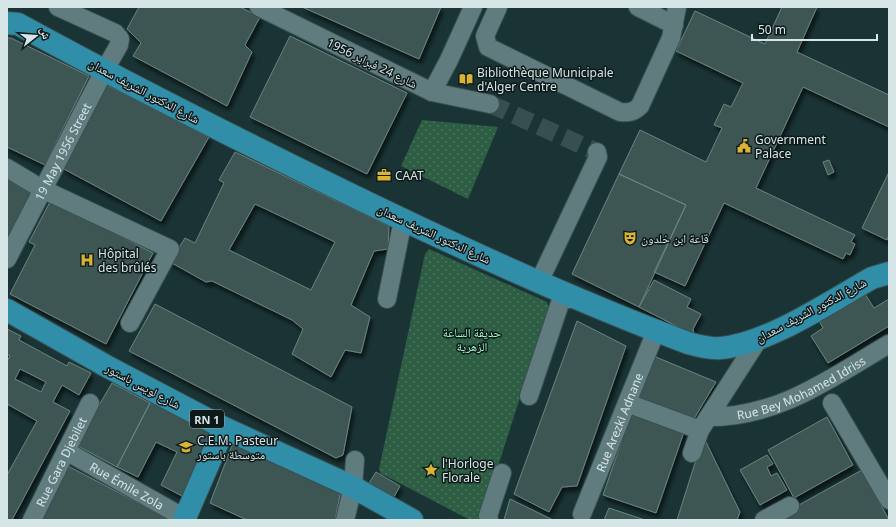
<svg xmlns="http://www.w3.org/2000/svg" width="896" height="527" font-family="'Noto Sans','Noto Naskh Arabic',sans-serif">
<defs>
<pattern id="green-dots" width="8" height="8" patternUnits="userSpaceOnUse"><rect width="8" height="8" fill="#2d5e44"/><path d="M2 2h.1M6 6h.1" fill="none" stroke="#4b755f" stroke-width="1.8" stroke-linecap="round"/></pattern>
<filter id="shadow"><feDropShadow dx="2.5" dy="4.5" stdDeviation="2" flood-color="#0009"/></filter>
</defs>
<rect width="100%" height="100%" fill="#1a3436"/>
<!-- green -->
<path fill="url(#green-dots)" d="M 422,120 L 498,127 L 468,199 L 401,166 Z
M 429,249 L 547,302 L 549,307 L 483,513 L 477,520 L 470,520 L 386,476 L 381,474 L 379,469 L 425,254 Z"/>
<!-- building -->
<path fill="#3d5752" stroke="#6a847f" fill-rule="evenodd" filter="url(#shadow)" d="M 139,7 L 240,7 L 260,17 L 245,45 L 252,52 L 227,106 L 133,56 L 141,43 L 127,29 Z
M 302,7 L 441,7 L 419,59 Z
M 782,7 L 817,7 L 797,52 L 889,95 L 889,127 L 803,87 L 756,188 L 855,235 L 851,242 L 855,244 L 850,255 L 846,253 L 843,259 L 724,203 L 685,286 L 654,272 L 686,205 L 619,174 L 640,130 L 706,162 L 722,128 L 714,125 L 724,104 L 731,107 L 743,83 L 676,51 L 695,11 L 765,44 Z
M 290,36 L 407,93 L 367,174 L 250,117 Z
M 7,38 L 11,38 L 89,76 L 45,165 L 7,147 Z
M 107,85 L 209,137 L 161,221 L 62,168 Z
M 235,152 L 389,226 L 388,249 L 374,251 L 351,305 L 370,317 L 361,353 L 345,350 L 331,377 L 292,354 L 303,329 L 292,320 L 212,281 L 206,282 L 170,262 L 185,238 L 195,243 L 224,183 L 219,180 ZM 255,204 L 335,242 L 311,290 L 229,250 Z
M 829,160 L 834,172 L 828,175 L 823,162 Z
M 889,172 L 889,235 L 887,240 L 862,228 Z
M 619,174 L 686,205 L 639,307 L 572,274 Z
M 7,176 L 34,189 L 7,253 Z
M 51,200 L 153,253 L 106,344 L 10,294 L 35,245 L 29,242 Z
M 654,280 L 691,299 L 687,307 L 701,314 L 693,329 L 694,335 L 639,307 Z
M 865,294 L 874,308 L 889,299 L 889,326 L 828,363 L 811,336 L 823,328 L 819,321 Z
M 155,304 L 352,407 L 343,455 L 336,458 L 129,351 Z
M 577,321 L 626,346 L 577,486 L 562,487 L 549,512 L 514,494 Z
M 7,329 L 21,336 L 19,340 L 67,366 L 69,362 L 91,373 L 79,395 L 62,385 L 53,402 L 70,411 L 12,520 L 7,520 L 7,475 L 37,421 L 7,404 L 7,361 L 10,356 L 7,354 ZM 20,369 L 46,382 L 41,392 L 15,379 Z
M 651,355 L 716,382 L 692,422 L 633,401 Z
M 112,383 L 150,403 L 117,467 L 76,445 Z
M 152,399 L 214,431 L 182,496 L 161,485 L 177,452 L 156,442 L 138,477 L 117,467 Z
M 632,411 L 685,429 L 656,513 L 603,495 Z
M 827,417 L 853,465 L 794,498 L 768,450 Z
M 236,435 L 341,490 L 335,520 L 247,520 L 210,503 Z
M 706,442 L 740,512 L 737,520 L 677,520 L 701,444 Z
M 767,455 L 773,464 L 767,467 L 771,476 L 777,473 L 787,490 L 760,505 L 740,470 Z
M 66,465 L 171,520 L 38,520 Z
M 862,470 L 889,520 L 772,520 Z
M 376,472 L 400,486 L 394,497 L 369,483 Z
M 510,499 L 553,520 L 504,520 Z
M 609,508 L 645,520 L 604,520 Z"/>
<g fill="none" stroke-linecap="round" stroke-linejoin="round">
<!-- minor-tunnel -->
<path stroke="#364f50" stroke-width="18" stroke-dasharray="18 9" stroke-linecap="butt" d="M 490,104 L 597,152"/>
<!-- minor casing -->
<g stroke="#395052" stroke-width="20">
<g id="minor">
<path d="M 259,7 L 432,92 L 490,104"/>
<path d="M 498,7 L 485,36 L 488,47 L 620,112 C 629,113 634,112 640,106 L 671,38 L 677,7"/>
<path d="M 638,7 L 674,25"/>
<path d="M 432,92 L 449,60 L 473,7"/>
<path d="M 7,168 L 42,189 L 170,249 L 130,323"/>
<path id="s1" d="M 7,259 L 104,71 L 119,45 L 120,39 L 115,33 L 58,7"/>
<path d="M 539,282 L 598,157 L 597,152"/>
<path d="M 387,299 L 403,220"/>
<path d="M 529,396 L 561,300 L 577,298"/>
<path d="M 627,403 L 700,430"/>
<path d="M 832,403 L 889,500"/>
<path id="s2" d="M 709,417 C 779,417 831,378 889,344"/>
<path id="s3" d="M 66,451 L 188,520"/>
<path d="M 692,453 L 700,430 L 758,340"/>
<path id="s4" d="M 582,514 L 656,331"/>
<path id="s5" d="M 32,520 L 90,403"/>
<path d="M 345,520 L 353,487 L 355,460"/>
<path d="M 489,520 L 488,516 L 502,473"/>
<path d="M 764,520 L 790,506"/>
</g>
</g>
<!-- major casing -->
<g stroke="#395052" stroke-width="24">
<path id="major" d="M 7,23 L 18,24 C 120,80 223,132 327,183 C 445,241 565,297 688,343 C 699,346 710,349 721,348 C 768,344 831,301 872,278 L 889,273
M 7,310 L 108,367 L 224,428 L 353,487 L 412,520
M 184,520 L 224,428"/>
</g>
<!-- minor -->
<use href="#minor" stroke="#607c7f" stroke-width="18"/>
<!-- major -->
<use href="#major" stroke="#318ea8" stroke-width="22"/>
</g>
<!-- icons -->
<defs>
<g id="library-bare" transform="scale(1.08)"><path d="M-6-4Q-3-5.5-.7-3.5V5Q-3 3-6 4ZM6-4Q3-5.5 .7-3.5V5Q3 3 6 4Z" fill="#d9b334" stroke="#0e191a" stroke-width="2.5" paint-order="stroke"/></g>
<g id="civic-bare" transform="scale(1.08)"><path d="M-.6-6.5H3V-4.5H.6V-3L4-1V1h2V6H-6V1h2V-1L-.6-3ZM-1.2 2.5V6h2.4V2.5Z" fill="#d9b334" stroke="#0e191a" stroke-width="2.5" paint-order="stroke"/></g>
<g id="office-bare" transform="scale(1.08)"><path d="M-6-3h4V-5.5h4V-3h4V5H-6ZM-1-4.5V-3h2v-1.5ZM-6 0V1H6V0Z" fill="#d9b334" stroke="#0e191a" stroke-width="2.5" paint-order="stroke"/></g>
<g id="theatre-bare" transform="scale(1.08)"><path d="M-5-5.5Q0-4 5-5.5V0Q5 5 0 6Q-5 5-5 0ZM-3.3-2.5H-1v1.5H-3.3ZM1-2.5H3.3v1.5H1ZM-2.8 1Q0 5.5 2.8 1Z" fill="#d9b334" stroke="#0e191a" stroke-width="2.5" paint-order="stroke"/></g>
<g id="hospital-bare" transform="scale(1.08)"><path d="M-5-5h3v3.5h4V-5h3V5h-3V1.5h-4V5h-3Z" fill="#d9b334" stroke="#0e191a" stroke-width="2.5" paint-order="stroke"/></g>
<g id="school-bare" transform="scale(1.08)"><path d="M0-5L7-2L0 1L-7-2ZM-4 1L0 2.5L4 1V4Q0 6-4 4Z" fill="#d9b334" stroke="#0e191a" stroke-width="2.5" paint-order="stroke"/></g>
<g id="sight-bare" transform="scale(1.08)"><path d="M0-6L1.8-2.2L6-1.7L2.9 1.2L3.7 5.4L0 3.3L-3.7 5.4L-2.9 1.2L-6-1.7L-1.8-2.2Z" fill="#d9b334" stroke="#0e191a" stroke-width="2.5" paint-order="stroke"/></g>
</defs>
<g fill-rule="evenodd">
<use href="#library-bare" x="466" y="79"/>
<use href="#civic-bare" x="744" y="146"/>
<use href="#office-bare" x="384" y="175"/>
<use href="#theatre-bare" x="630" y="238"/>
<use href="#hospital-bare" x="87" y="260"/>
<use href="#school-bare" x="186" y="447"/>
<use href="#sight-bare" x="431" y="470"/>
</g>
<g text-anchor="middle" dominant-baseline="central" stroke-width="3" stroke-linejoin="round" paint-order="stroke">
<!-- shield labels -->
<rect fill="#0e191a" stroke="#9aa8a9" stroke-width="1" x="190" y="410" width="34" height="18" rx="3"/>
<g font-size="11" font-weight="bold" fill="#d6e5e6">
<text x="207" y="419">RN 1</text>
</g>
<!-- street labels -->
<g font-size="12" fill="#d6e5e6" stroke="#0e191a">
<text transform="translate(372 63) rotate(26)">شارع 24 فبراير 1956</text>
<text transform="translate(144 91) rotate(28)">شارغ الدكتور الشريف سعدان</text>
<text stroke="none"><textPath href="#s1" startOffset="121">19 May 1956 Street</textPath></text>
<text transform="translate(434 234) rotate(25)">شارغ الدكتور الشريف سعدان</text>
<text transform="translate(811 310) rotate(-28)">شارغ الدكتور الشريف سعدان</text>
<text transform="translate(143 386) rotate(28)">شارع لويس باستور</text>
<text stroke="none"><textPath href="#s2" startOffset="98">Rue Bey Mohamed Idriss</textPath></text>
<text stroke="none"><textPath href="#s4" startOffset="99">Rue Arezki Adnane</textPath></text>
<text stroke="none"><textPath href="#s5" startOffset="65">Rue Gara Djebilet</textPath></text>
<text stroke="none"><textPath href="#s3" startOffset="70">Rue Émile Zola</textPath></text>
</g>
<!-- poi labels -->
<g font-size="12" fill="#d6e5e6" stroke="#0e191a" text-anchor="start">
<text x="477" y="72">Bibliothèque Municipale<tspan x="477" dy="14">d'Alger Centre</tspan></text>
<text x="755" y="139">Government<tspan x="755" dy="14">Palace</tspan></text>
<text x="395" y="175">CAAT</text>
<text x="641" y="238">قاعة ابن خلدون</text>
<text x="98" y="253">Hôpital<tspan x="98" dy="14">des brûlés</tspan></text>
<text x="197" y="440">C.E.M. Pasteur<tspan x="197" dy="14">متوسطة باستور</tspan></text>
<text x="442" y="463">l'Horloge<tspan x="442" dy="14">Florale</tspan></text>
</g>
<!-- park labels -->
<g font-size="12" fill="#a2fac9" stroke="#0e191a">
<text x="472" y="332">حديقة الساعة<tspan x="472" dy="14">الزهرية</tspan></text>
</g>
</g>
<!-- border -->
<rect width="896" height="527" fill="none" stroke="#d6e5e6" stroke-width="16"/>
<!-- north arrow -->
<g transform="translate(36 36) rotate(73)" stroke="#0e191a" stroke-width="3" paint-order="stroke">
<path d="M0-3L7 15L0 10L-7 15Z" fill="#d6e5e6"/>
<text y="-6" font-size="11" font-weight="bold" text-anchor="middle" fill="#d6e5e6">ش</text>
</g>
<!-- scale -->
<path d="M752 34v6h125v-6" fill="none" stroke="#d6e5e6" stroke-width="2"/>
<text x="758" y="34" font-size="12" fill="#d6e5e6" stroke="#0e191a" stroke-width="3" paint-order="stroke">50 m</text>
</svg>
